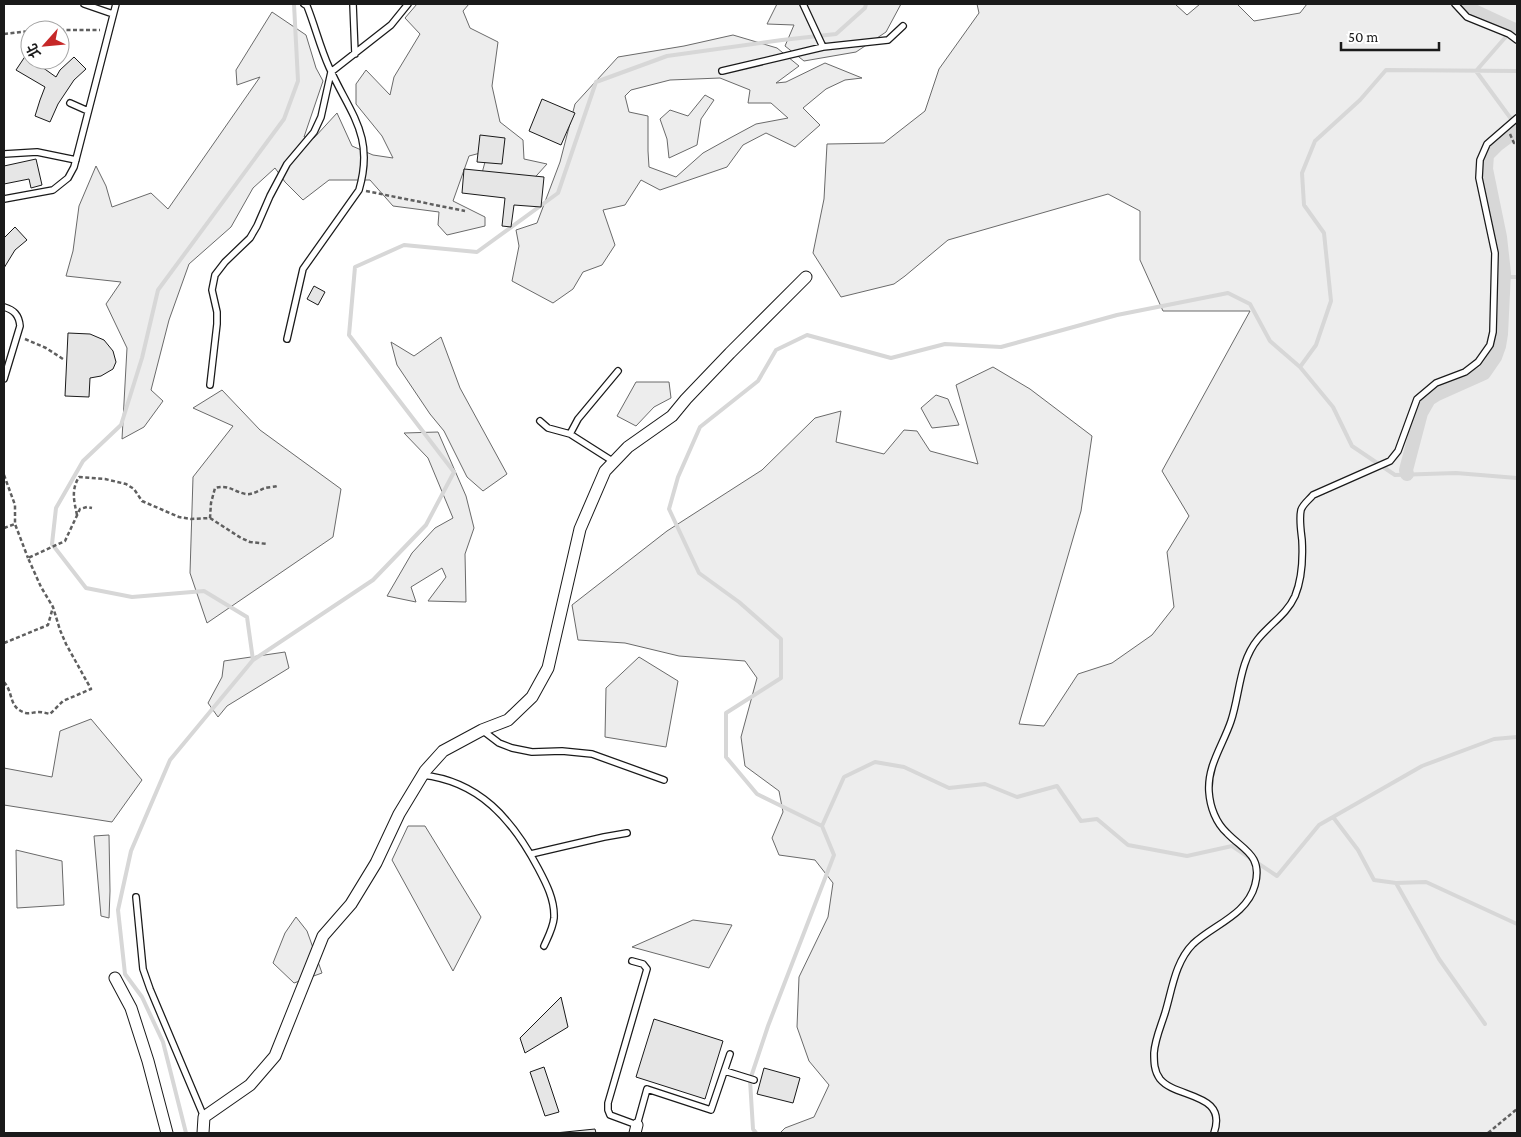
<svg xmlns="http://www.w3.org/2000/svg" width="1521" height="1137" font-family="'Crimson Pro','Noto Sans TC',serif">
<rect width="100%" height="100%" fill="#fff"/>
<!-- built -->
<path fill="#ededed" stroke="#6a6a6a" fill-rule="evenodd" d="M 417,4 L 469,4 L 463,11 L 470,28 L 498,42 L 492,86 L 500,122 L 523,140 L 524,159 L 547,164 L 528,185 L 479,184 L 488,151 L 469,156 L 453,201 L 485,217 L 485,226 L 447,235 L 438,225 L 439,212 L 393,206 L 370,180 L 329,180 L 303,200 L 285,182 L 275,168 L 253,188 L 231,227 L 189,264 L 169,320 L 151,390 L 163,401 L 144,427 L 122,439 L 127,348 L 106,304 L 121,282 L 66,276 L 73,251 L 79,206 L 96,166 L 106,186 L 112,207 L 151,193 L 168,209 L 260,77 L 237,85 L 236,70 L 272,12 L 306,35 L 316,68 L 323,81 L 304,137 L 314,138 L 337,113 L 352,146 L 373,155 L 393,158 L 382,136 L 356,104 L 356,84 L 366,70 L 390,95 L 394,77 L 420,34 L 405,18 Z
M 777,4 L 901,4 L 886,32 L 856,52 L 804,61 L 785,46 L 794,25 L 767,24 Z
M 977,4 L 1175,4 L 1187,15 L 1200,4 L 1237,4 L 1254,21 L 1300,13 L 1307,4 L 1517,4 L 1517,1133 L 780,1133 L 785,1128 L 814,1117 L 829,1085 L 809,1061 L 797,1027 L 799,977 L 828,917 L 833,883 L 815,860 L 779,855 L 772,838 L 783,812 L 779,791 L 745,766 L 741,737 L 757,678 L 745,661 L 679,656 L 625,643 L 578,640 L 572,605 L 667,531 L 762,470 L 815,418 L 841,411 L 836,442 L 884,454 L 904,430 L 917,431 L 930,451 L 978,464 L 956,385 L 993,367 L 1030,389 L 1092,436 L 1081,511 L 1019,724 L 1044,726 L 1078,674 L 1112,663 L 1152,635 L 1174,607 L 1167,552 L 1189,516 L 1162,471 L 1250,311 L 1163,311 L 1140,260 L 1140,211 L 1108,194 L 948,240 L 905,276 L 894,284 L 841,297 L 813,253 L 824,199 L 827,144 L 884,143 L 925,111 L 939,69 L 979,13 Z
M 733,35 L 777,48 L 799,66 L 776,83 L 786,82 L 825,63 L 862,78 L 845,80 L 826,89 L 803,108 L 820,125 L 795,147 L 766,133 L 743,145 L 727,167 L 660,190 L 641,180 L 625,205 L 603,210 L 615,245 L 602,265 L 583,272 L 573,289 L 553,303 L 512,281 L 519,246 L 516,230 L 537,223 L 560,162 L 575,104 L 618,57 L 684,46 ZM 720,78 L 750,90 L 748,103 L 771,103 L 788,118 L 756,124 L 730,138 L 703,153 L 676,177 L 649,167 L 648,151 L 648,116 L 629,112 L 625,96 L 631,90 L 670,80 Z
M 705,95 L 714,100 L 701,119 L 697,145 L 669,158 L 667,139 L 660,119 L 670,110 L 688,116 Z
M 441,337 L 460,388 L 507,474 L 483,491 L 467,477 L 444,431 L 430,414 L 397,365 L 391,342 L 414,356 Z
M 636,382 L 669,382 L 671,398 L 654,407 L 636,426 L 617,416 Z
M 222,390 L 260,430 L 341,489 L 333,537 L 207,623 L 190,573 L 193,477 L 233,426 L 193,408 Z
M 936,395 L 948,399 L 959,425 L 932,428 L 921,408 Z
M 438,432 L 466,496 L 474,528 L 465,554 L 466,602 L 428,601 L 446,577 L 442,568 L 411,587 L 416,602 L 387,596 L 412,553 L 435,528 L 453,518 L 428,458 L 404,433 Z
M 285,652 L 289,668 L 227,706 L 218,717 L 208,703 L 222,677 L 224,661 Z
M 639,657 L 678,681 L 666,747 L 605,737 L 606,688 Z
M 91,719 L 142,780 L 112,822 L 4,805 L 4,768 L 52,777 L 60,731 Z
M 408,826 L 425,826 L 481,917 L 453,971 L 392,860 Z
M 109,835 L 110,891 L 109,918 L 101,916 L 94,836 Z
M 16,850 L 62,861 L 64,905 L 17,908 Z
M 296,917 L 307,931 L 322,973 L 294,983 L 273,963 L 285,933 Z
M 693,920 L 732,925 L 709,968 L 632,947 Z"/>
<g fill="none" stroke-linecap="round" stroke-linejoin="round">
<!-- stream -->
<path stroke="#d7d7d7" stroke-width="4" d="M 1517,24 L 1476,71 L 1517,127
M 1504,277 L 1517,277
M 1300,367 L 1316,345 L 1331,301 L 1324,233 L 1304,205 L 1302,173 L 1315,141 L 1360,100 L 1386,70 L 1517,71
M 253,660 L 373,580 L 426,525 L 454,472 L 349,335 L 355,267 L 404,245 L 477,252 L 558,193 L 596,82 L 667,56 L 782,40 L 836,34 L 865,8 L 866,4
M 1333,817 L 1358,850 L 1374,880 L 1396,883 L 1426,882 L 1517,924
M 822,826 L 757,794 L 726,757 L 726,713 L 781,678 L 781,639 L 739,602 L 699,573 L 669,509 L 678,477 L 700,427 L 758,381 L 776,350 L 807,335 L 891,358 L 945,344 L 1001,347 L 1117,315 L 1228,293 L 1250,304 L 1270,341 L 1300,367 L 1333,407 L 1352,446 L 1395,475 L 1456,473 L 1517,478
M 1396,883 L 1439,959 L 1485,1024
M 186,1133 L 163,1042 L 142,997 L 125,974 L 118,910 L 131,851 L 170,760 L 253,660 L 247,617 L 204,591 L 132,597 L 86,588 L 52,544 L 56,508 L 83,461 L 121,425 L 142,358 L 158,290 L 284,119 L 298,81 L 294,4
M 756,1133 L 753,1129 L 750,1080 L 768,1026 L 834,855 L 822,826 L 844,777 L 875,762 L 904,767 L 949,788 L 985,784 L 1017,797 L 1057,786 L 1081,821 L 1097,819 L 1128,845 L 1187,856 L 1232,846 L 1277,876 L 1319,825 L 1422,766 L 1494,739 L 1517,737"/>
<!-- canal -->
<path stroke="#d7d7d7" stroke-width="14" d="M 1466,4 L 1472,10 L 1517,31
M 1407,474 L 1406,470 L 1421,413 L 1429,399 L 1437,394 L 1484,373 L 1495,357 L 1499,346 L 1501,334 L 1504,273 L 1500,237 L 1486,169 L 1487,155 L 1497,145 L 1517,130"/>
</g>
<!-- building -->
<path fill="#e6e6e6" stroke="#1a1a1a" d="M 26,55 L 30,58 L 30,60 L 32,60 L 56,77 L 60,70 L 74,57 L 86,69 L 74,80 L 58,104 L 50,122 L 35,116 L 40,100 L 45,87 L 16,70 Z
M 542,99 L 575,113 L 561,145 L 529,131 Z
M 480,135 L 505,138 L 502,164 L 477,162 Z
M 36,159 L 42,185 L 31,188 L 29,179 L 4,184 L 4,166 Z
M 464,169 L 544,177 L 541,207 L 514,205 L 511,227 L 502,226 L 505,198 L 462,193 Z
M 15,227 L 27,240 L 15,250 L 4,268 L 4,238 Z
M 314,286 L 325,292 L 318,305 L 307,299 Z
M 68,333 L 90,334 L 104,340 L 113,351 L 116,362 L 113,369 L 101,376 L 90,378 L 89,397 L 65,396 Z
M 561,997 L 568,1027 L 525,1053 L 520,1038 Z
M 654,1019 L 723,1041 L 705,1099 L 636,1077 Z
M 544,1067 L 559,1112 L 545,1116 L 530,1072 Z
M 764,1068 L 800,1078 L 793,1103 L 757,1094 Z
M 595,1129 L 596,1133 L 555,1133 Z"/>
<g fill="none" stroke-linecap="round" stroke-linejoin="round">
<!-- lane casing -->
<g stroke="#1a1a1a" stroke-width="8">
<path id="lane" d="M 84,4 L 113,14
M 353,4 L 355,54
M 1455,4 L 1467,17 L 1509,34 L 1517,40
M 823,47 L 888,40 L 903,26
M 722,71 L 823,47 L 803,4
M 70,103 L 88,111
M 4,154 L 37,152 L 76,160
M 4,199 L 53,190 L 68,178 L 74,167 L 116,4
M 4,307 C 14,310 19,315 20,326 L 4,379
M 287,339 L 303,269 L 359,190 C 375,135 350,114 329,67 C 320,47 315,26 307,6 L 304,4
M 210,385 L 217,324 L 217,312 L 212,290 L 215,275 L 225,262 L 250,238 L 257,226 L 270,196 L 287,164 L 314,132 L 321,117 L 331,72 L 391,25 L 408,4
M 540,421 L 548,428 L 570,434 L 614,462
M 570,434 L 578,419 L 618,371
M 482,730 L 499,743 L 512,748 L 532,752 L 562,751 L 592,754 L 664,780
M 422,775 C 479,781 512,819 538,868 C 546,883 555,900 554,918 C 553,928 548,937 544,946
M 531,854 L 604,837 L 627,833
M 136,897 L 143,969 L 150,989 L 204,1117
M 632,961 L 643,964 L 647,969 L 608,1103 L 608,1110 L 610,1115 L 637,1125 L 647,1089 L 711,1110 L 730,1054
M 725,1071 L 754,1080
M 1214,1133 C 1228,1092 1176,1099 1160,1079 C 1154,1071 1154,1062 1154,1053 C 1155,1039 1161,1026 1165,1013 C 1172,990 1175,962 1193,944 C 1213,925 1247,915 1255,885 C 1263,855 1243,850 1227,833 C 1216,823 1210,807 1209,792 C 1207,766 1223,745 1231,721 C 1240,694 1239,662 1258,639 C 1270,624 1287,614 1295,596 C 1302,579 1303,558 1302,540 C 1301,531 1299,519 1301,510 C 1303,504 1309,500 1313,495 L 1390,461 L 1398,451 L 1417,399 L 1436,383 L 1465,372 L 1478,362 L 1490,345 L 1493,332 L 1495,253 L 1479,178 L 1480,160 L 1487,144 L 1517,118"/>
</g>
<!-- street casing -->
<g stroke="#1a1a1a" stroke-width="13">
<path id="street" d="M 115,978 L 131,1008 L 148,1061 L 167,1133
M 203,1133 L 204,1117 L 250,1085 L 275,1056 L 323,936 L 351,904 L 376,863 L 399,814 L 425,771 L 443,751 L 482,730 L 508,720 L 532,697 L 548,668 L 580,529 L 605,471 L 628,447 L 672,416 L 686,399 L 730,353 L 806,277
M 635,1133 L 637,1125"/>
</g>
<!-- path -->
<path stroke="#5f5f5f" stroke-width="2.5" stroke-dasharray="4 2.5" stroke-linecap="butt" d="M 60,30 L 100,30
M 4,34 L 30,31
M 1510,134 L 1514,143 L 1517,142
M 366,191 L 465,211
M 25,339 L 46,348 L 63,359
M 4,475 L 15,505 L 15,524 L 28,558
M 77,515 C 74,501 71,490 79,477 L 105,479 L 126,484 L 134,489 L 142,501 L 179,517 L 191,519 L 210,518 L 211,503 L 215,488 C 229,484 234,492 246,494 C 253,495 259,490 265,488 C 269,487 274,487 277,486
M 210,518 L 241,538 L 250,542 L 267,544
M 4,528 L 15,524
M 4,643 L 48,625 L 53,607
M 4,682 C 14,693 8,708 26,713 C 30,714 34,712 38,712 C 42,712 46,713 50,714 L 63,701 L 91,689 L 66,644 L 60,630 L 53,607 L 41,587 L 28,558 L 65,541 L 80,509 L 87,507 L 92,508
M 1488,1133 L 1517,1109"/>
<!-- lane -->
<use href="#lane" stroke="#fff" stroke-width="5.5"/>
<!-- street -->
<use href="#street" stroke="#fff" stroke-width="11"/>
</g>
<!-- border -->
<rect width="1521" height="1137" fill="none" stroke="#1a1a1a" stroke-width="10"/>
<!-- north arrow -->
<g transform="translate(45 45) rotate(243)"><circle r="24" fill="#ffffff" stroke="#a3a3a3"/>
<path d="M0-4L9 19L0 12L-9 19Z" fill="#c62828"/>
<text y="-8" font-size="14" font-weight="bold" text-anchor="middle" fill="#1a1a1a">北</text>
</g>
<!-- scale -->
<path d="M1341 42v8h98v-8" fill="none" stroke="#1a1a1a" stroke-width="2.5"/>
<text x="1348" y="42" font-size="15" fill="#1a1a1a" stroke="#ffffff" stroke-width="4" paint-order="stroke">50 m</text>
</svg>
